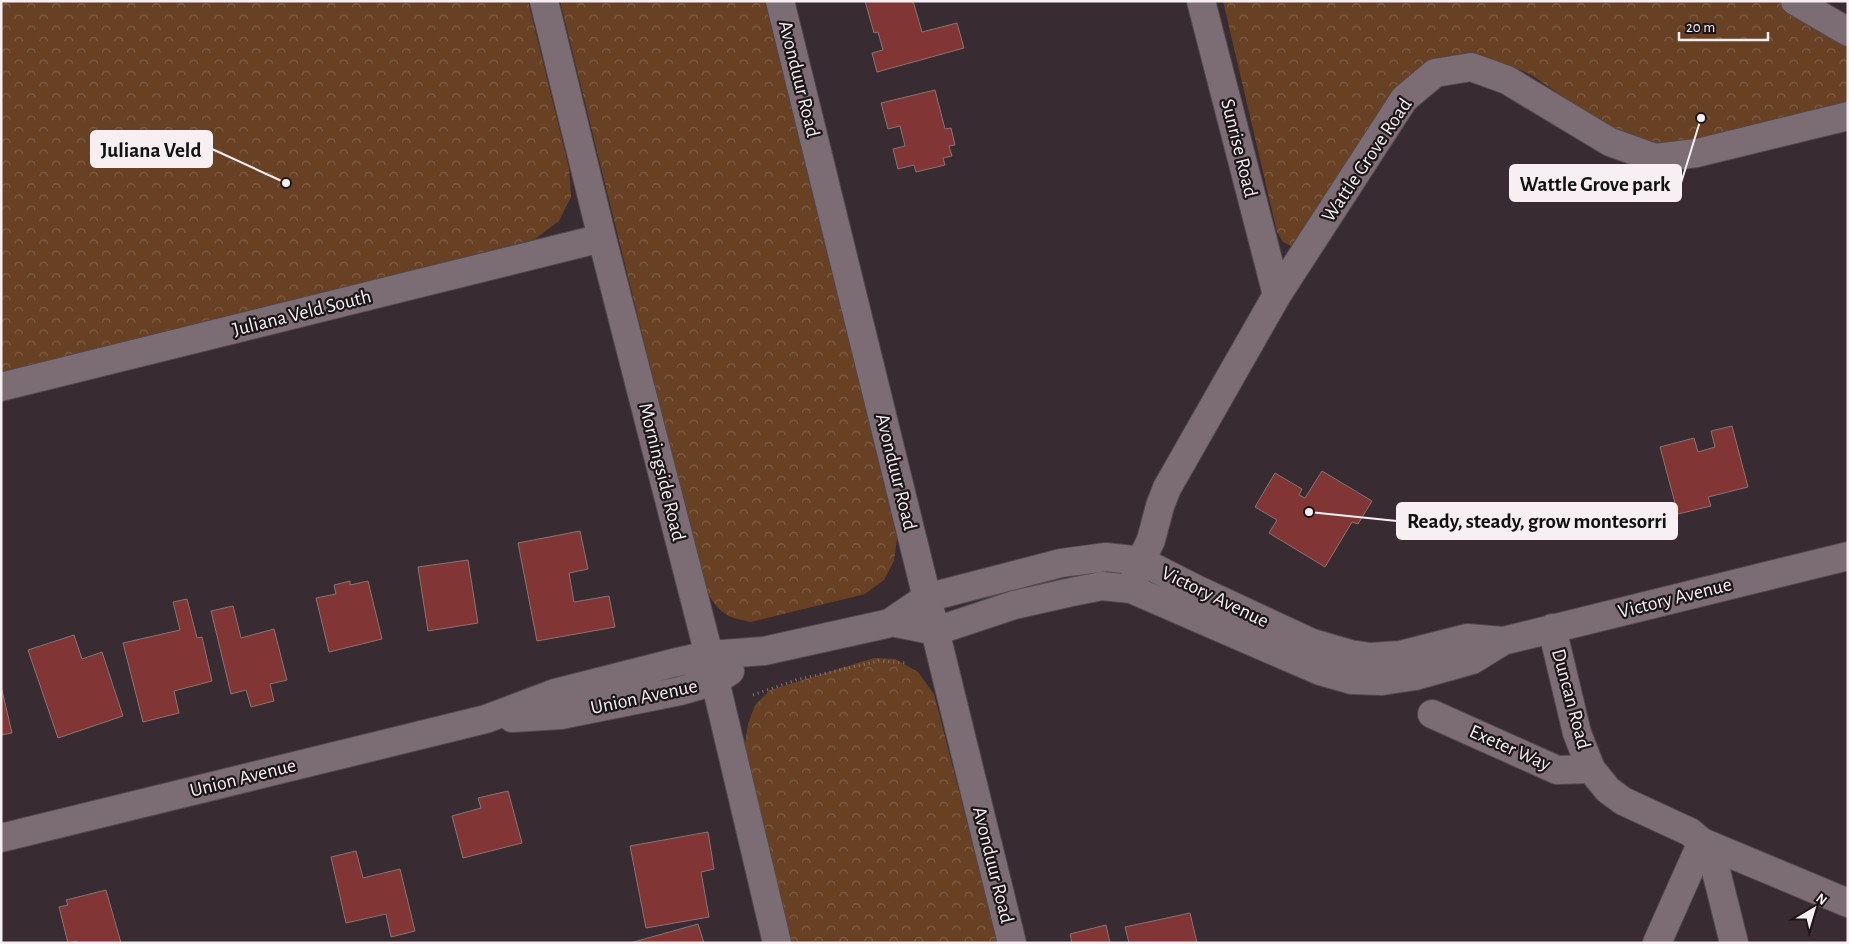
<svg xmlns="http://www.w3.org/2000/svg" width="1849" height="944" font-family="'Alegreya Sans',sans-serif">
<defs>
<pattern id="forest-crowns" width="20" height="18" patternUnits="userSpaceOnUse" patternTransform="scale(1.25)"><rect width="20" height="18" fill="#684124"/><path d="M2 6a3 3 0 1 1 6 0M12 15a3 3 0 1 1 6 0" fill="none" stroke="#7e5d44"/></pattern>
</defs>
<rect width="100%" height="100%" fill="#382b31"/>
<!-- forest -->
<path fill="url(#forest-crowns)" d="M 1,1 L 528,1 L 569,168 L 571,197 L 559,221 L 535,239 L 1,375 Z
M 560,1 L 765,1 L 897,538 L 894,561 L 884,580 L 865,594 L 751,622 C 724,617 719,612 705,589 Z
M 1223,1 L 1778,1 L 1848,42 L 1848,108 L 1692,143 L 1661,143 L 1632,138 L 1609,128 L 1530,74 L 1501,63 L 1476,58 L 1452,59 L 1293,247 L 1283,242 L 1277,232 Z
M 874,658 L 895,659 L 918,672 L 934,694 L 998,943 L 791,943 L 744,750 L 748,724 L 755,705 L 770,690 Z"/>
<!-- building -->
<path fill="#813535" stroke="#877574" d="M 865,1 L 913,1 L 922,32 L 957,23 L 964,48 L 877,72 L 872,53 L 883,50 L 878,32 L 874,33 Z
M 935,90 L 945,129 L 951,128 L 955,145 L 949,146 L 952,156 L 943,158 L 945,165 L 916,172 L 914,165 L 898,169 L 893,149 L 905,146 L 900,126 L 888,129 L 881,103 Z
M 1732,426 L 1748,487 L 1708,497 L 1711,506 L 1678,514 L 1660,447 L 1694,438 L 1698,452 L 1715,447 L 1711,431 Z
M 1322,471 L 1372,501 L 1358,524 L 1352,522 L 1325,567 L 1269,533 L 1277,520 L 1255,507 L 1275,473 L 1302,489 L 1299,495 L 1305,498 Z
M 580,531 L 588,569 L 569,573 L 574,602 L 609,596 L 615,627 L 537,641 L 518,543 Z
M 468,560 L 478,623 L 428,631 L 418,567 Z
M 350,581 L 350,585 L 368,581 L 382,639 L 329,652 L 316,598 L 336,594 L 334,585 Z
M 187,599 L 197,638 L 202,637 L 212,681 L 174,691 L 179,713 L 143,722 L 123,643 L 180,630 L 173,602 Z
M 233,606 L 241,638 L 274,629 L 287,680 L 270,684 L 274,701 L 251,707 L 246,690 L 231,694 L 211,611 Z
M 74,635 L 82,659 L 102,652 L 123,716 L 58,738 L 28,650 Z
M 1,686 L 12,733 L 1,735 Z
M 508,791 L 522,843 L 463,858 L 452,816 L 481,808 L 478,798 Z
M 708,832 L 714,869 L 701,872 L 709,917 L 646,928 L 630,846 Z
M 356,851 L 363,878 L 400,869 L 415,931 L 391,937 L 386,914 L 346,923 L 331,857 Z
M 106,890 L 121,943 L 78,943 L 77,941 L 68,943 L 59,907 L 68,905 L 66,900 Z
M 1190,913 L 1197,943 L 1129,943 L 1125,927 Z
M 698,924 L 704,943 L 630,943 Z
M 1106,925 L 1110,943 L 1072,943 L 1070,934 Z"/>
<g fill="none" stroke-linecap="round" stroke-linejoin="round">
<!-- minor casing -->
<g stroke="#53484d" stroke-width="30">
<path id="minor" d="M 544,1 L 602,238 L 709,655 L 777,943
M 780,1 L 1012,943
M 1201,1 L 1277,295
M 1795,1 L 1848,32
M 1,387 L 602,238
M 1131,589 L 1141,561 L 1151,540 L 1160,506 L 1167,488 L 1277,295 L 1404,99 L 1435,73 L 1471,67 L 1507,80 L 1610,142 L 1655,158 L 1697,153 L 1848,116
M 891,622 L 936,631 L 1014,605 L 1067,593 L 1102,586 L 1131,589 L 1320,671 L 1352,680 L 1382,681 L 1415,676 L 1472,660 L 1503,641 L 1848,556
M 1552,628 L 1577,733 L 1591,769 L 1608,790 L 1623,801 L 1690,832 L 1702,842 L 1711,857 L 1716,871 L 1734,943
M 1432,714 L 1557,770 L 1591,769
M 512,718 L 561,715 L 680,691 L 715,681 L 730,671
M 1,838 L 486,719 L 555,693 L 673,663 L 709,655 L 764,651 L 886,624 L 891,622 L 926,598 L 1061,563 L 1106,557 L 1141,561 L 1196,589 L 1312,643 L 1350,654 L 1371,657 L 1400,655 L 1467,638 L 1503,641
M 1657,943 L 1702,842 L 1848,903"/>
</g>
<!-- path -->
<path stroke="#84797e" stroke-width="3" stroke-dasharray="1 4" stroke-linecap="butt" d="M 753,695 L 796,680 L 879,661 L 908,663"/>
<!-- minor -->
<use href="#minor" stroke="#7c6d74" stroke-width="28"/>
</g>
<g text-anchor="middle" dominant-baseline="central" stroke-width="4.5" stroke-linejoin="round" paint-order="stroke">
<!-- street labels -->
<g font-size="20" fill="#f8eff3" stroke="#1c1618">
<text transform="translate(799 79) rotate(76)">Avonduur Road</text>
<text transform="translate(1239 148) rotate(76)">Sunrise Road</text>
<text transform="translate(1367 160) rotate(-56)">Wattle Grove Road</text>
<text transform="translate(302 313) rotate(-14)">Juliana Veld South</text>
<text transform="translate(662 472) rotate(76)">Morningside Road</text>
<text transform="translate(896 472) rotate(76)">Avonduur Road</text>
<text transform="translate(1215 597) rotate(26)">Victory Avenue</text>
<text transform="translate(1675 598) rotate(-14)">Victory Avenue</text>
<text transform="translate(644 697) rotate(-12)">Union Avenue</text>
<text transform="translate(1571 699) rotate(75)">Duncan Road</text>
<text transform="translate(1510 748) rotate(24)">Exeter Way</text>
<text transform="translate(243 778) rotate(-14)">Union Avenue</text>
<text transform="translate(993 865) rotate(76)">Avonduur Road</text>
</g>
</g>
<!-- callouts -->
<path fill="none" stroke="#f8eff3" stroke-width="2" d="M286 183L212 149M1701 118L1681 183M1309 512L1397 521"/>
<g fill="#f8eff3" stroke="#1c1618" stroke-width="2">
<circle cx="286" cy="183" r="5"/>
<circle cx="1701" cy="118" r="5"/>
<circle cx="1309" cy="512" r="5"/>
</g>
<g fill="#f8eff3" stroke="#f8eff3" stroke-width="2">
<rect x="91" y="131" width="121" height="36" rx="5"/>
<rect x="1510" y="165" width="171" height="36" rx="5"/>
<rect x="1397" y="503" width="280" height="36" rx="5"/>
</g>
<g font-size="21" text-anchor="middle" font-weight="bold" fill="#111">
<text x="151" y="157">Juliana Veld</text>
<text x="1595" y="191">Wattle Grove park</text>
<text x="1537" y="528">Ready, steady, grow montesorri</text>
</g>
<!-- border -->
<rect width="1849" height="944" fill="none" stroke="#f8eff3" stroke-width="5"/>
<!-- north arrow -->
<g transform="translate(1814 909) rotate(38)" stroke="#1c1618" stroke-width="4" paint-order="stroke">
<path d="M0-4L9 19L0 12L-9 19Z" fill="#f8eff3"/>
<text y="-8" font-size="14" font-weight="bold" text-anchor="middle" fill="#f8eff3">N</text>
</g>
<!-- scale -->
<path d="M1679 32v8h89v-8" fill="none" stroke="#f8eff3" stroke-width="2.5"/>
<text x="1686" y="32" font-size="15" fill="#f8eff3" stroke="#1c1618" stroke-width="4" paint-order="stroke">20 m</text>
</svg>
